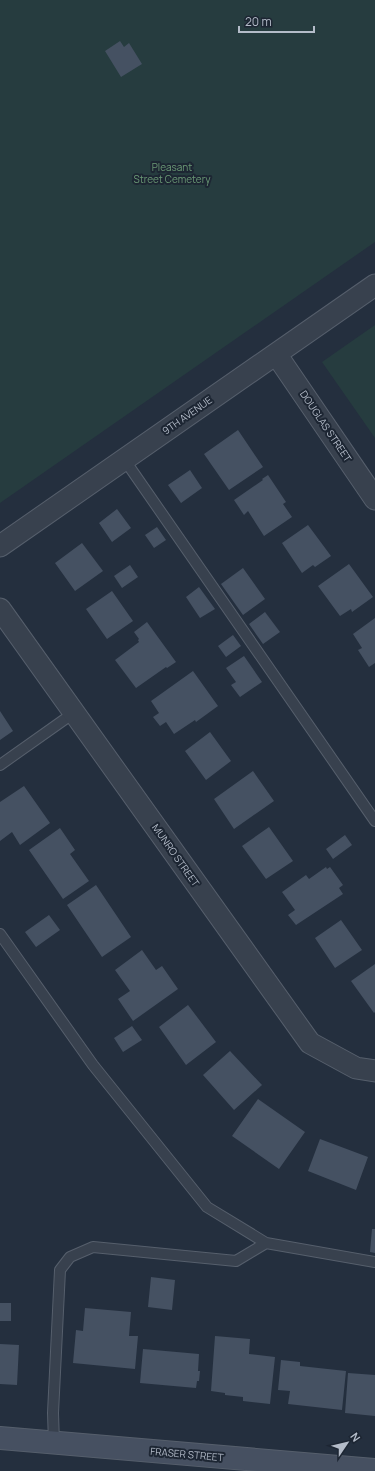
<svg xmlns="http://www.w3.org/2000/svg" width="375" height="1471" font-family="Manrope,sans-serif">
<rect width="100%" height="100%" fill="#242f3e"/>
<!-- green -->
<path fill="#263c3f" d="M 0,0 L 375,0 L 375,242 L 0,503 Z
M 375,325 L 375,438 L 322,362 Z"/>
<!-- building -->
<path fill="#455162" d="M 120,41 L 124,47 L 129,43 L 142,64 L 121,77 L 105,51 Z
M 238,430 L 263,467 L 229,490 L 204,454 Z
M 190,470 L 202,488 L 181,503 L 168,485 Z
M 268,475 L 286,502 L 283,504 L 292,517 L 264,536 L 248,511 L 244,515 L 234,500 L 263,480 L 262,479 Z
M 117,509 L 131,528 L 112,542 L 99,523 Z
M 308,525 L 331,556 L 315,567 L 313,565 L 302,573 L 282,543 Z
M 157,527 L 166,540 L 154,548 L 145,535 Z
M 82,543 L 103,571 L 75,591 L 55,563 Z
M 349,564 L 373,597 L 352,612 L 351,609 L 340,616 L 318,586 Z
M 130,565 L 138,577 L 122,588 L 114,576 Z
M 243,568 L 265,599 L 243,615 L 221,584 Z
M 199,587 L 215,609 L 200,618 L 186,597 Z
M 112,591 L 133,621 L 107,639 L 86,609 Z
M 265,612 L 280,632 L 263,644 L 249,624 Z
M 375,618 L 375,663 L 369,667 L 358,650 L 362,648 L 353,634 Z
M 147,622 L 176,662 L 167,668 L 166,667 L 136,688 L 115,660 L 139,642 L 138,640 L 139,639 L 134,632 Z
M 233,635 L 241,646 L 226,657 L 218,646 Z
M 244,656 L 262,682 L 240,697 L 231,685 L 236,682 L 226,668 Z
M 193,671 L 218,706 L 196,722 L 195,720 L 174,734 L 166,722 L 160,726 L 153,717 L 159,713 L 151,701 Z
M 0,711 L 13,731 L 0,740 Z
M 210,732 L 231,761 L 206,780 L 185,751 Z
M 253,771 L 274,801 L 234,829 L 214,799 Z
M 24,786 L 50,823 L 20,845 L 12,832 L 0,841 L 0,802 Z
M 269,827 L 293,861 L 266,879 L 242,846 Z
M 60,828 L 75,850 L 70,854 L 89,881 L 63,899 L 29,850 Z
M 345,835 L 352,845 L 333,859 L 326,849 Z
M 326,867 L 327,869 L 330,867 L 343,885 L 339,888 L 343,894 L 296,925 L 288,915 L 295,910 L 282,892 L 306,875 L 309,879 Z
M 96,885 L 131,937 L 102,957 L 67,905 Z
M 49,915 L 60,930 L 36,947 L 25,932 Z
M 341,920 L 362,950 L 335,968 L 315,938 Z
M 142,950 L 156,970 L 162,966 L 178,989 L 133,1021 L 118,999 L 130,991 L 115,970 Z
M 375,964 L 375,1012 L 374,1013 L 351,981 Z
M 188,1005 L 216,1042 L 186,1065 L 159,1027 Z
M 132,1026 L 142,1040 L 123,1052 L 114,1038 Z
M 230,1051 L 262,1085 L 234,1110 L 203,1075 Z
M 258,1099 L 305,1132 L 279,1169 L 232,1136 Z
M 320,1139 L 368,1157 L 356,1190 L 308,1171 Z
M 372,1229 L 375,1229 L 375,1253 L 370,1252 Z
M 151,1277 L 175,1280 L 172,1310 L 148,1307 Z
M 0,1303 L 11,1303 L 11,1321 L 0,1321 Z
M 85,1308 L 131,1312 L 129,1336 L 138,1336 L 135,1369 L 73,1363 L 76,1330 L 83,1331 Z
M 215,1336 L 250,1339 L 249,1354 L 275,1357 L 270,1404 L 243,1401 L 243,1397 L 225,1395 L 225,1393 L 211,1391 Z
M 0,1344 L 19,1345 L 17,1385 L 0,1384 Z
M 143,1349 L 199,1354 L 198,1371 L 200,1371 L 199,1381 L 197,1381 L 196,1388 L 140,1383 Z
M 281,1360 L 300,1362 L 300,1366 L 346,1371 L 342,1410 L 288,1404 L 290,1391 L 278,1390 Z
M 348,1373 L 375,1375 L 375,1416 L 345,1413 Z"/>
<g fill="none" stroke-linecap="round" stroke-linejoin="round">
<!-- lane casing -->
<g stroke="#565f6c" stroke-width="12">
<path id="lane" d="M 124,459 L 375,821
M 0,765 L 75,712
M 0,934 L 93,1065 L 207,1207 L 266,1243 L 375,1262
M 54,1443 L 53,1413 L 60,1270 L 70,1257 L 93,1247 L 236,1261 L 266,1243"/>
</g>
<!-- street casing -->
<g stroke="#565f6c" stroke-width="23">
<path id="street" d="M 276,354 L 375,499
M 0,546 L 375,285
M 0,609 L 310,1043 L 356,1068 L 375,1071"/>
</g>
<!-- secondary casing -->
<g stroke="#565f6c" stroke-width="24">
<path id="secondary" d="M 0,1438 L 375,1470"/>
</g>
<!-- lane -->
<use href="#lane" stroke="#38414e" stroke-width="10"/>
<!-- street -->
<use href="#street" stroke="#38414e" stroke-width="21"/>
<!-- secondary -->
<use href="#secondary" stroke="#465061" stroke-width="22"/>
</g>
<g text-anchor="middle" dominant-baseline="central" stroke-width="4" stroke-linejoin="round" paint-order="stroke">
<!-- park labels -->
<g font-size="10" fill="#6b9a76" stroke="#1d2633">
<text x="172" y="167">Pleasant<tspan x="172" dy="12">Street Cemetery</tspan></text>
</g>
<!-- street labels -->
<g font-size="10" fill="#b4bcc9" stroke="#1d2633">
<text transform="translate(187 415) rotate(-35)">9TH AVENUE</text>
<text transform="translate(326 426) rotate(56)">DOUGLAS STREET</text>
<text transform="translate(176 855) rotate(55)">MUNRO STREET</text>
<text transform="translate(187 1454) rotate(5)">FRASER STREET</text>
</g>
</g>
<!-- north arrow -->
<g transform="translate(347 1443) rotate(55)" stroke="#1d2633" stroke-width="3" paint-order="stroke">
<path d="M0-3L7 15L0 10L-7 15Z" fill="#b4bcc9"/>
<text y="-6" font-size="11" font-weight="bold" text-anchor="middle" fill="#b4bcc9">N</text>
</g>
<!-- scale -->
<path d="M239 26v6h75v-6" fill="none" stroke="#b4bcc9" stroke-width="2"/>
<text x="245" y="26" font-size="12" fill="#b4bcc9" stroke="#1d2633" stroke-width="3" paint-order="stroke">20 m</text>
</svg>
